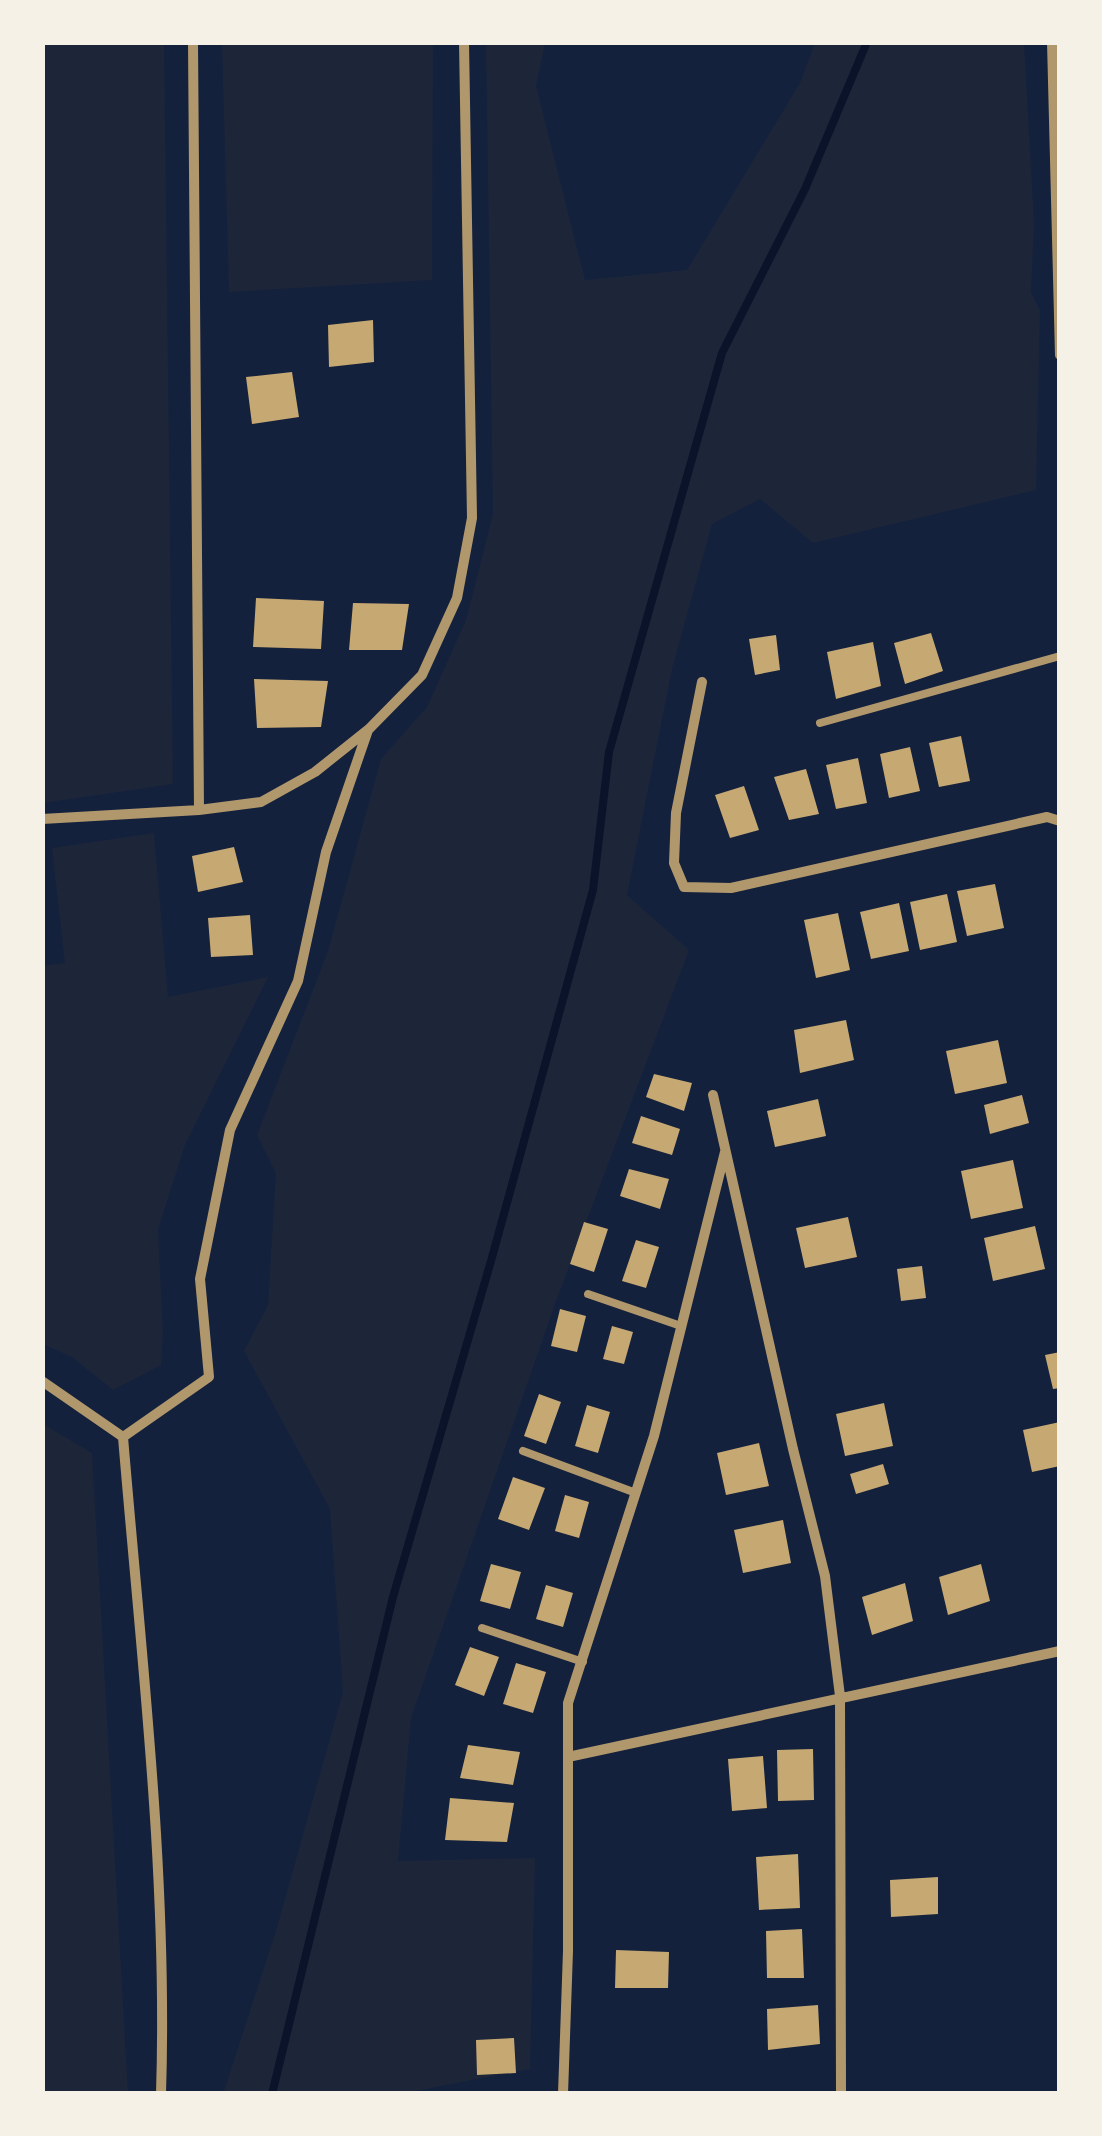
<svg xmlns="http://www.w3.org/2000/svg" width="1102" height="2136" font-family="'Golos Text',sans-serif">
<rect width="100%" height="100%" fill="#14213d"/>
<!-- green -->
<path fill="#1d2539" d="M 42,43 L 164,43 L 173,784 L 43,803 Z
M 222,43 L 433,43 L 432,280 L 229,292 Z
M 486,43 L 545,43 L 536,86 L 585,280 L 687,270 L 800,83 L 815,43 L 1024,43 L 1034,224 L 1031,292 L 1040,311 L 1036,490 L 813,543 L 760,499 L 712,524 L 672,669 L 627,895 L 689,950 L 555,1304 L 411,1718 L 398,1861 L 535,1858 L 530,2069 L 404,2093 L 223,2094 L 276,1931 L 343,1692 L 330,1509 L 244,1351 L 268,1305 L 276,1173 L 257,1135 L 328,951 L 381,759 L 427,707 L 466,620 L 493,514 Z
M 154,833 L 168,997 L 268,977 L 185,1145 L 158,1229 L 163,1333 L 161,1365 L 113,1390 L 72,1357 L 43,1344 L 43,966 L 65,963 L 52,848 Z
M 43,1424 L 92,1453 L 128,2093 L 43,2093 Z"/>
<g fill="none" stroke-linecap="round" stroke-linejoin="round">
<!-- stream -->
<path stroke="#0b132b" stroke-width="8" d="M 272,2094 L 393,1597 L 491,1261 L 593,890 L 609,752 L 722,353 L 805,189 L 867,42"/>
</g>
<!-- building -->
<path fill="#c6a872" d="M 373,320 L 374,362 L 329,367 L 328,325 Z
M 292,372 L 299,417 L 252,424 L 246,377 Z
M 256,598 L 324,601 L 321,649 L 253,647 Z
M 353,603 L 409,604 L 402,650 L 349,650 Z
M 931,633 L 943,671 L 905,684 L 894,643 Z
M 776,635 L 780,670 L 755,675 L 749,639 Z
M 873,642 L 881,686 L 836,699 L 827,652 Z
M 254,679 L 328,681 L 321,727 L 257,728 Z
M 961,736 L 970,781 L 939,787 L 929,743 Z
M 910,747 L 920,791 L 889,798 L 880,754 Z
M 858,758 L 867,803 L 836,809 L 826,765 Z
M 806,769 L 819,814 L 789,820 L 774,777 Z
M 744,786 L 759,830 L 730,838 L 715,795 Z
M 234,847 L 243,882 L 198,892 L 192,856 Z
M 995,884 L 1004,928 L 967,936 L 957,891 Z
M 947,894 L 957,942 L 920,950 L 910,902 Z
M 899,903 L 909,951 L 871,959 L 860,912 Z
M 838,913 L 850,970 L 816,978 L 804,920 Z
M 250,915 L 253,955 L 211,957 L 208,918 Z
M 846,1020 L 854,1060 L 800,1073 L 794,1030 Z
M 998,1040 L 1007,1083 L 955,1094 L 946,1051 Z
M 654,1074 L 692,1083 L 684,1111 L 646,1097 Z
M 1022,1095 L 1029,1123 L 990,1134 L 984,1105 Z
M 818,1099 L 826,1136 L 775,1147 L 767,1111 Z
M 641,1116 L 680,1129 L 672,1155 L 632,1143 Z
M 1013,1160 L 1023,1208 L 971,1219 L 961,1171 Z
M 629,1169 L 669,1179 L 660,1209 L 620,1196 Z
M 848,1217 L 857,1257 L 805,1268 L 796,1228 Z
M 584,1222 L 608,1229 L 594,1272 L 570,1264 Z
M 1035,1226 L 1045,1269 L 993,1281 L 984,1238 Z
M 636,1240 L 659,1247 L 646,1288 L 622,1281 Z
M 922,1266 L 926,1298 L 901,1301 L 897,1269 Z
M 560,1309 L 586,1316 L 577,1352 L 551,1346 Z
M 612,1326 L 633,1332 L 624,1364 L 603,1359 Z
M 1060,1352 L 1060,1388 L 1053,1389 L 1045,1355 Z
M 539,1394 L 561,1402 L 546,1444 L 524,1436 Z
M 884,1403 L 893,1446 L 845,1456 L 836,1414 Z
M 587,1405 L 610,1412 L 598,1453 L 575,1446 Z
M 1060,1422 L 1060,1466 L 1032,1472 L 1023,1430 Z
M 759,1443 L 769,1486 L 726,1495 L 717,1453 Z
M 883,1464 L 889,1484 L 856,1494 L 850,1474 Z
M 513,1477 L 545,1488 L 529,1530 L 498,1519 Z
M 565,1495 L 589,1502 L 579,1538 L 555,1531 Z
M 783,1520 L 791,1563 L 743,1573 L 734,1530 Z
M 491,1564 L 521,1572 L 510,1609 L 480,1601 Z
M 981,1564 L 990,1601 L 948,1615 L 939,1577 Z
M 905,1583 L 913,1621 L 872,1635 L 862,1597 Z
M 546,1585 L 573,1593 L 563,1627 L 536,1619 Z
M 470,1647 L 499,1657 L 484,1696 L 455,1685 Z
M 516,1663 L 546,1672 L 533,1713 L 503,1704 Z
M 468,1745 L 520,1752 L 513,1785 L 460,1778 Z
M 813,1749 L 814,1800 L 778,1801 L 777,1750 Z
M 763,1756 L 767,1808 L 732,1811 L 728,1759 Z
M 450,1798 L 514,1803 L 507,1842 L 445,1840 Z
M 798,1854 L 800,1908 L 759,1910 L 756,1857 Z
M 938,1877 L 938,1914 L 891,1917 L 890,1880 Z
M 802,1929 L 804,1978 L 767,1978 L 766,1931 Z
M 616,1950 L 669,1952 L 668,1988 L 615,1988 Z
M 818,2005 L 820,2044 L 768,2050 L 767,2009 Z
M 514,2038 L 516,2073 L 477,2075 L 476,2040 Z"/>
<g fill="none" stroke-linecap="round" stroke-linejoin="round">
<!-- service -->
<path stroke="#b1986c" stroke-width="8" d="M 820,723 L 1060,656
M 588,1294 L 681,1326
M 523,1451 L 636,1493
M 482,1628 L 583,1662"/>
<!-- minor -->
<path stroke="#b1986c" stroke-width="10" d="M 193,42 L 199,810
M 1052,42 L 1060,355
M 702,682 L 676,813 L 674,863 L 684,887 L 731,888 L 1047,817 L 1060,821
M 42,819 L 199,810 L 261,802 L 315,772 L 369,729 L 422,675 L 457,598 L 472,518 L 464,42
M 713,1095 L 793,1449 L 825,1576 L 840,1696 L 841,2094
M 42,1381 L 123,1437
M 123,1437 L 209,1377 L 200,1279 L 230,1130 L 298,981 L 326,852 L 368,730
M 123,1437 C 141,1655 168,1875 161,2094
M 568,1757 L 1060,1651
M 563,2094 L 568,1951 L 568,1703 L 654,1436 L 725,1152"/>
</g>
<!-- border -->
<rect width="1102" height="2136" fill="none" stroke="#f6f1e7" stroke-width="90"/>
</svg>
